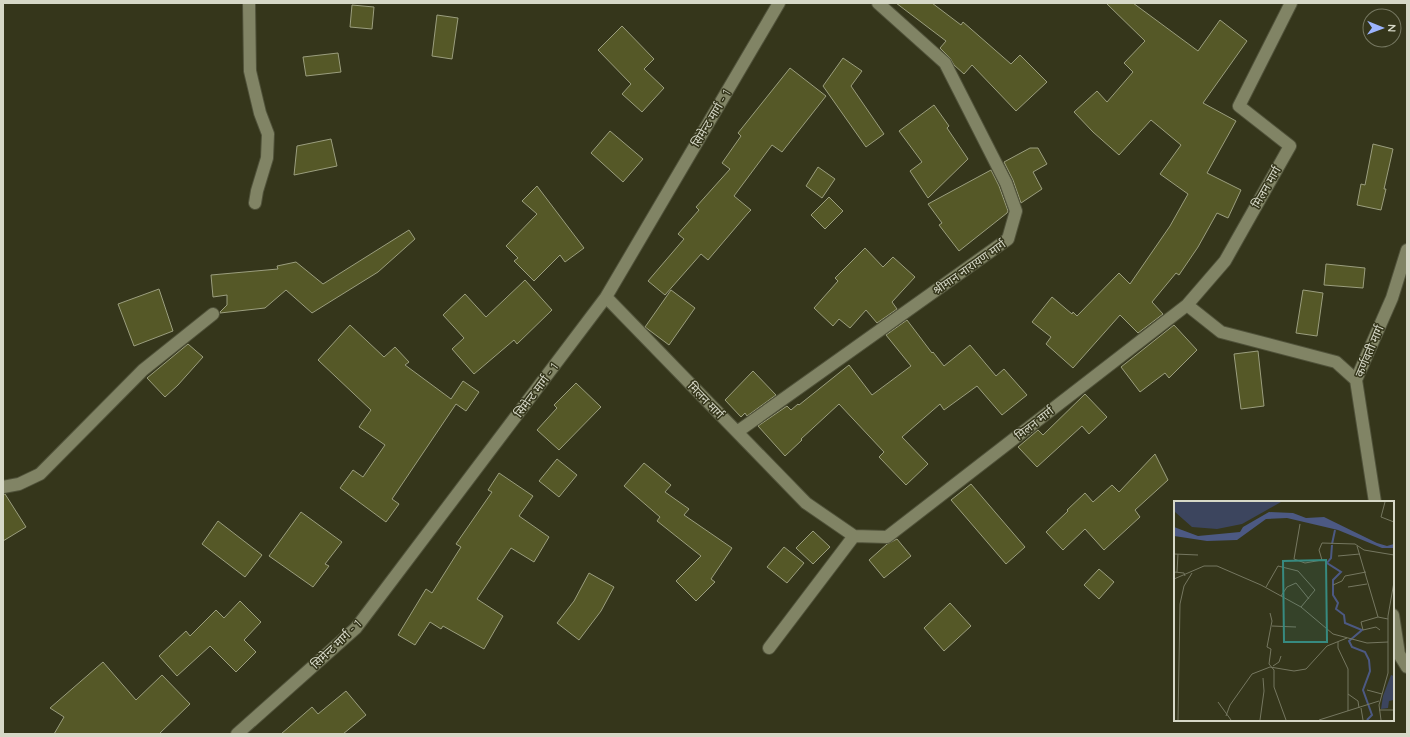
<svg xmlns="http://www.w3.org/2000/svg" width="1410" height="737" font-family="Quicksand,'Noto Sans Devanagari',sans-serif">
<rect width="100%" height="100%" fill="#35361b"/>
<!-- building -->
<path fill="#555827" stroke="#9b9e7e" d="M 896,3 L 932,3 L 961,25 L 963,22 L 1011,64 L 1020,55 L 1047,82 L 1016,111 L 972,65 L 964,74 L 954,65 L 950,58 L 940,48 L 946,41 Z
M 1106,3 L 1133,3 L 1198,51 L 1220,20 L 1247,41 L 1203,103 L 1236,121 L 1207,173 L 1241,190 L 1228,218 L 1217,213 L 1198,247 L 1179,275 L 1176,273 L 1152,302 L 1163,314 L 1138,333 L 1120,315 L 1073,368 L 1046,344 L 1051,337 L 1032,322 L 1052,297 L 1072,314 L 1073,312 L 1077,316 L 1119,273 L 1130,284 L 1170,226 L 1188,194 L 1160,174 L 1181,145 L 1151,120 L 1119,155 L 1093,132 L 1074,112 L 1097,91 L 1107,102 L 1133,72 L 1124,63 L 1145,41 Z
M 352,5 L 374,7 L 372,29 L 350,27 Z
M 437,15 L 458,18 L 452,59 L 432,56 Z
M 622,26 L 654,59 L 644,69 L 664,88 L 642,112 L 622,94 L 631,84 L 598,50 Z
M 338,53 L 341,72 L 306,76 L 303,57 Z
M 843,58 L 862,71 L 851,86 L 884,134 L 866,147 L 823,86 Z
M 790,68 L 826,96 L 782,152 L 772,145 L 734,196 L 751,210 L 748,213 L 708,260 L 701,254 L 665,295 L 648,281 L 684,239 L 678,234 L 699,210 L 696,207 L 730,169 L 722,163 L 741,136 L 738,133 Z
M 934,105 L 949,126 L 947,128 L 968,159 L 928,198 L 910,171 L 922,162 L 899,131 Z
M 610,131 L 643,159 L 623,182 L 591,153 Z
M 331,139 L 337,166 L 294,175 L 297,146 Z
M 1373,144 L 1393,149 L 1384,189 L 1386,189 L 1381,210 L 1357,205 L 1361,184 L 1365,185 Z
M 1030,148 L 1038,148 L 1047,164 L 1033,172 L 1042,189 L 1021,203 L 1013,180 L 1004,162 Z
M 818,167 L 835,179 L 822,198 L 806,186 Z
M 991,170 L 999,186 L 1008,211 L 1007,213 L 959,251 L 939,225 L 942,223 L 928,204 Z
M 537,186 L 584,248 L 565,262 L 560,255 L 534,281 L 514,261 L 518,258 L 506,246 L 537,214 L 522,201 Z
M 829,197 L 843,211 L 825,229 L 811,215 Z
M 409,230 L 415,239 L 378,272 L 312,313 L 286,290 L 265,308 L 220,313 L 220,312 L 227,305 L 227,295 L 213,297 L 211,275 L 278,269 L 277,266 L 296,262 L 323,284 Z
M 865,248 L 883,267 L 893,257 L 915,277 L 892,302 L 897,309 L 877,323 L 866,310 L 850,328 L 839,319 L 833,326 L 814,308 L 838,281 L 835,278 Z
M 1326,264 L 1365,268 L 1363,288 L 1324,285 Z
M 525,280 L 552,310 L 517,344 L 514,340 L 474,374 L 452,349 L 464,338 L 443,315 L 465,294 L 486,317 Z
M 159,289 L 173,331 L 134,346 L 118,304 Z
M 671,290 L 695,308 L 669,345 L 645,327 Z
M 1303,290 L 1323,293 L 1317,336 L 1296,333 Z
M 907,320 L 932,353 L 933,352 L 944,366 L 970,345 L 996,376 L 1004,369 L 1027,395 L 1002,415 L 977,386 L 944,410 L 940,404 L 902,437 L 928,464 L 906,485 L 879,457 L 884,452 L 839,404 L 801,439 L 802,440 L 785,456 L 758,426 L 787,406 L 791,410 L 798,404 L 799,405 L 849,365 L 872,395 L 911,366 L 886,335 Z
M 350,325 L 384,357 L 395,347 L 409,362 L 405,365 L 451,399 L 463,381 L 479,392 L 466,411 L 456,404 L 392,499 L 399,504 L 386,522 L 340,488 L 353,470 L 363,477 L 385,445 L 359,427 L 371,410 L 318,360 Z
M 1174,325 L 1197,350 L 1169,378 L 1165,373 L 1140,392 L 1121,367 Z
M 188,344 L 203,357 L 178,385 L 165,397 L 147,378 Z
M 1258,351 L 1264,406 L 1241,409 L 1234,354 Z
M 753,371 L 776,395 L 747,416 L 745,413 L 741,417 L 725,400 Z
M 576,383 L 601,407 L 559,450 L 537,430 L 557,408 L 554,405 Z
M 1085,394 L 1107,417 L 1089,434 L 1082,426 L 1037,467 L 1018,447 L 1038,430 L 1043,435 Z
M 1155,454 L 1168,480 L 1135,510 L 1140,517 L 1104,550 L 1085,529 L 1063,550 L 1046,532 L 1068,511 L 1067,510 L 1085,493 L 1093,502 L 1112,485 L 1119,492 Z
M 557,459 L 577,475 L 559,497 L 539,481 Z
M 644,463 L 671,485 L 665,492 L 689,509 L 684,515 L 732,548 L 711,579 L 715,582 L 696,601 L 676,581 L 701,556 L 657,521 L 660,517 L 624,486 Z
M 499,473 L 533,496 L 519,516 L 549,537 L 534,562 L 511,548 L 477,599 L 503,616 L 484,649 L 443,626 L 441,629 L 430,622 L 415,645 L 398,635 L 426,589 L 432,593 L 461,547 L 456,544 L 492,492 L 488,490 Z
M 971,484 L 1025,547 L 1006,564 L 951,500 Z
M 3,494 L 5,494 L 26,527 L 3,541 Z
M 301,512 L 342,542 L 325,564 L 329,566 L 313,587 L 269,556 Z
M 218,521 L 262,555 L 245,577 L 202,544 Z
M 813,531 L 830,547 L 813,564 L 796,548 Z
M 897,539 L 911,556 L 884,578 L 869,560 L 887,544 Z
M 784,547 L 804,563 L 787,583 L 767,567 Z
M 1099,569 L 1114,582 L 1099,599 L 1084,585 Z
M 589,573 L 614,587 L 601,611 L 579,640 L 557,623 L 574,601 Z
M 240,601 L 261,622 L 244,640 L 256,652 L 236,672 L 210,646 L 177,676 L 159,656 L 186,631 L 190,636 L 216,610 L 224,618 Z
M 950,603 L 971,626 L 944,651 L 924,628 Z
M 103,662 L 136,700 L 162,675 L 190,704 L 159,734 L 54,734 L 64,717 L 50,708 Z
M 346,691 L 366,715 L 343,734 L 281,734 L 312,707 L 318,714 Z"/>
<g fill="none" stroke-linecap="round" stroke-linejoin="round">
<!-- minor casing -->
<g stroke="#50523a" stroke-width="14">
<path id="minor" d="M 249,3 L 250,71 L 260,113 L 268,134 L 267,158 L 257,191 L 255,203
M 606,297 L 806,503 L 854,536 L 887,537 L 1187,305 L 1225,261 L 1290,146 L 1239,106 L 1291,3
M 1187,305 L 1221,332 L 1336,362 L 1356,380
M 737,432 L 1008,239 L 1016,211 L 1006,183 L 945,63 L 878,3
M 3,487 L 19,484 L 40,474 L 143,370 L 213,314
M 1375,502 L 1356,380 L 1392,298 L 1407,250
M 1393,615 L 1399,654 L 1407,667
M 769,648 L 854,536
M 237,734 L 356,628 L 606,297 L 779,3"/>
</g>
<!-- minor -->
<use href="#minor" stroke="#818465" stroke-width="12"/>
</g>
<g text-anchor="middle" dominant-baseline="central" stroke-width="3" stroke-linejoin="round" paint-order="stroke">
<!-- street labels -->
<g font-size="12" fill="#d6d8c7" stroke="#35361b">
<text transform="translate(711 118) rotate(-59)">सिमेन्ट मार्ग - 1</text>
<text transform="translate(1266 187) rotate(-60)">मिलन मार्ग</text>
<text transform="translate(969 267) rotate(-35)">श्रीमान नारायण मार्ग</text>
<text transform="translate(1369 351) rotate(-67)">कर्णवती मार्ग</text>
<text transform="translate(536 390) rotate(-53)">सिमेन्ट मार्ग - 1</text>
<text transform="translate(706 400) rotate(46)">मिलन मार्ग</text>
<text transform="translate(1034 423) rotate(-38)">मिलन मार्ग</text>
<text transform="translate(336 644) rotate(-44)">सिमेन्ट मार्ग - 1</text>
</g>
</g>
<!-- overview -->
<g transform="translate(1174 501)">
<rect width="220" height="220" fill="#35361b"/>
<path d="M 0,1 L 107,1 L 68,23 L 43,28 L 18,26 L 1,11 ZM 217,174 L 220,175 L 220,199 L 215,200 L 214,207 L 207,208 L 209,195 Z" fill="#3c455e"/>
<path d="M 95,11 L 119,12 L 132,17 L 150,16 L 203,42 L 213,45 L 220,43 L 220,47 L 208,47 L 164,29 L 113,17 L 92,18 L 63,39 L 33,40 L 0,35 L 0,26 L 24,35 L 66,31 L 69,26 Z" fill="#4c5983"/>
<path fill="none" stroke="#4c5983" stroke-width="2" d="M 158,43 L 161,29M 158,44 L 157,57 L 153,62 L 167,71 L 159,79 L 159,94 L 164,102 L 162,108 L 170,114 L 171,122 L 188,129 L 175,140 L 178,146 L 191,151 L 195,159 L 196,170 L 189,189 L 198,214 L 193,219"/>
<path fill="none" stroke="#757760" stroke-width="1" d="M 211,1 L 207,16 L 220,21M 126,23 L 120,58 L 131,62 L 148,59 L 145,49 L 148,42 L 181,43 L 190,49 L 220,54M 183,45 L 204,116 L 214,118M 0,53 L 24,54M 164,55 L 186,53M 0,71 L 10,72 L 11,75M 3,71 L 4,53M 0,78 L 30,65 L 43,65 L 87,84 L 127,106 L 159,133 L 193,142 L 214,141M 159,84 L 168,80 L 171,75 L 192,71M 92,86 L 104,65 L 124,70 L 141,89 L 127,106M 174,86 L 193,83M 107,95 L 113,86 L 122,82 L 135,98M 96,112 L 98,120 L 93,146 L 97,148 L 95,163 L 100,169 L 100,186 L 112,219M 204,116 L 187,121 L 189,129 L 202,126 L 206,129M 98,125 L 122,126M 164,141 L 164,147 L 174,168 L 174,210M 99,165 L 105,161 L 107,155M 193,189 L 208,193M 174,193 L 184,200 L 185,207M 44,201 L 57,219M 187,207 L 189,219M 205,209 L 220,209M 52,215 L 56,204 L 78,173 L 96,166 L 120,170 L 132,168 L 153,145 L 173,137M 4,219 L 6,103 L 10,85 L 18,72M 86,219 L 90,190 L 89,177M 145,219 L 205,200M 207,219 L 205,204 L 214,172 L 214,115 L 220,81"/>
<path fill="#378a80" fill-opacity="0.15" stroke="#378a80" stroke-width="2" d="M 152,59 L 153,141 L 110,141 L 109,60 Z"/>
<rect width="220" height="220" fill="none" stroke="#d6d8c7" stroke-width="2"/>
</g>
<!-- border -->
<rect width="1410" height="737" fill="none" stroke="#d6d8c7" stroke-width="8"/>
<!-- north arrow -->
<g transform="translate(1382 28) rotate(91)"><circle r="19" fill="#35361b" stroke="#757760"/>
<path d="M0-3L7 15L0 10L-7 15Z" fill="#9cb4fd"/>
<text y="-6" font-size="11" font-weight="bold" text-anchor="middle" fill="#d6d8c7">N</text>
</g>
</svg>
